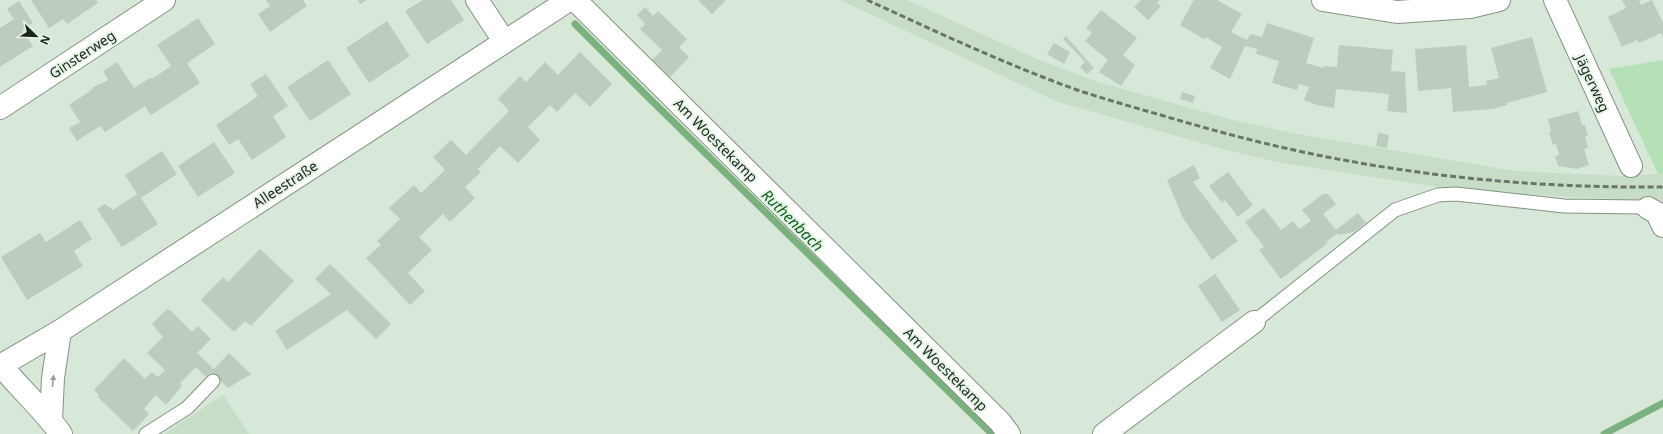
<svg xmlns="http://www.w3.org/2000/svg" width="1663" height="434" font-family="'Noto Sans',sans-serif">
<rect width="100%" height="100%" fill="#d8e8d8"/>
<!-- built -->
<path fill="#c7ddc8" d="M 840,0 L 907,0 L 1039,60 L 1098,82 L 1229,119 L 1292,133 L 1514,171 L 1622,176 L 1663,174 L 1663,204 L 1660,199 L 1635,200 L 1519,194 L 1444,188 L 1282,163 L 1222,149 L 1058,102 Z
M 223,395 L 249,434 L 164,434 Z"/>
<!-- green -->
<path fill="#b4e2b6" d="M 1663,60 L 1663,174 L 1658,174 L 1609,69 Z"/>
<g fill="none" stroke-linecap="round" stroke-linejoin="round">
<!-- stream -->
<path stroke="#7bb17f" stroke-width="7" d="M 575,24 L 649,98 L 992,434
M 1604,434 L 1663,403"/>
</g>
<!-- building -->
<path fill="#bdcdbd" d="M 31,0 L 96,0 L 98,3 L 67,24 L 63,19 L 49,28 Z
M 266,0 L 303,0 L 307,6 L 270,32 L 258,14 L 270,6 Z
M 358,0 L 367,0 L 360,4 Z
M 423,0 L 451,0 L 464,20 L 427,44 L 405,11 Z
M 698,0 L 726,0 L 712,14 Z
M 1141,0 L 1160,0 L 1157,3 L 1161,6 L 1148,20 L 1134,7 Z
M 1194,0 L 1217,0 L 1242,14 L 1231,32 L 1247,40 L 1251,34 L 1262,37 L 1267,23 L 1314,38 L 1306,63 L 1324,68 L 1324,66 L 1337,67 L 1339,45 L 1393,50 L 1391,71 L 1405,72 L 1407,113 L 1387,111 L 1389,94 L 1336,89 L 1334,108 L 1317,105 L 1304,100 L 1309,87 L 1299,84 L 1297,90 L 1272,83 L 1279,61 L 1256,54 L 1257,49 L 1245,46 L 1230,79 L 1210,68 L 1222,47 L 1206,37 L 1204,39 L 1180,25 Z
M 1622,0 L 1639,0 L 1641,5 L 1652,0 L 1663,23 L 1663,38 L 1661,33 L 1639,43 L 1637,40 L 1622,47 L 1608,17 L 1626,8 Z
M 19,1 L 33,23 L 22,30 L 33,46 L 0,67 L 0,28 L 14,19 L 7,9 Z
M 645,7 L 653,16 L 658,11 L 687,39 L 679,47 L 689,57 L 670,77 L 652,60 L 662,50 L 640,29 L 645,24 L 637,15 Z
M 1101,10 L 1137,38 L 1123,55 L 1135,65 L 1121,86 L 1099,72 L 1108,60 L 1085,41 L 1092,33 L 1086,28 Z
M 198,18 L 215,44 L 187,63 L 200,83 L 151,115 L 145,106 L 105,132 L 100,126 L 77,141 L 69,128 L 80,122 L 69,105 L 93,89 L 92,88 L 108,80 L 103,71 L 117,62 L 134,88 L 150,78 L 152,79 L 171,66 L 157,45 Z
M 387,21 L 410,56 L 369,83 L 346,48 Z
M 1066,36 L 1094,68 L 1087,74 L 1080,67 L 1085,62 L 1063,39 Z
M 1532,37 L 1547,92 L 1507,103 L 1507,105 L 1493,109 L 1453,112 L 1451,88 L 1418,91 L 1415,49 L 1466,45 L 1469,87 L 1487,85 L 1486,81 L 1499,78 L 1491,48 Z
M 1054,43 L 1070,52 L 1064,64 L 1047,54 Z
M 580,52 L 612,84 L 590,107 L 575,93 L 557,112 L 550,105 L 528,127 L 540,140 L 518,163 L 500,146 L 478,169 L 481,172 L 465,187 L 475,198 L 450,222 L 443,214 L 419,237 L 432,250 L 408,273 L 425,291 L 410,305 L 366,258 L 381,245 L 377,241 L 400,219 L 389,208 L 414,185 L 421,193 L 445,170 L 433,157 L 451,140 L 466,155 L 509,111 L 498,99 L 520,76 L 526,82 L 545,62 L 558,75 Z
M 328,60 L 351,94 L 310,121 L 287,87 Z
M 266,74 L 288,106 L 273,116 L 286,137 L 252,160 L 238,139 L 229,145 L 216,125 L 258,96 L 250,84 Z
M 1182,92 L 1195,96 L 1193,103 L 1180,99 Z
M 1578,111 L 1582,125 L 1585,125 L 1588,136 L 1585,136 L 1588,148 L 1584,149 L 1589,165 L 1577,169 L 1558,166 L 1555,156 L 1559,155 L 1556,144 L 1553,145 L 1549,132 L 1551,132 L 1548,119 Z
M 1378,133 L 1389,135 L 1387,148 L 1376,146 Z
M 214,142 L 235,173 L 198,197 L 178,166 Z
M 162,151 L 177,174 L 141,198 L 158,224 L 122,247 L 97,209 L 105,204 L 113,210 L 137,194 L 125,175 Z
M 1194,165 L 1200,178 L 1193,182 L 1238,241 L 1212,260 L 1183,218 L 1167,180 Z
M 1228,172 L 1253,205 L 1238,217 L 1225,200 L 1222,203 L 1209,186 Z
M 1323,194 L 1328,194 L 1336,204 L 1323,214 L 1336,230 L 1358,213 L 1366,223 L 1354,232 L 1339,235 L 1338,233 L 1326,242 L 1328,243 L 1281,279 L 1259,250 L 1264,247 L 1245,222 L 1264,208 L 1281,230 L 1293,221 L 1299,229 L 1311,221 L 1302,210 Z
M 80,220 L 92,239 L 74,251 L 83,266 L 27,300 L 1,257 L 40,233 L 46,242 Z
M 260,249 L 294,281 L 251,326 L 245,321 L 234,332 L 201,300 L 223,277 L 228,282 Z
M 330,264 L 391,324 L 376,339 L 347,310 L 287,350 L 275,331 L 331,294 L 315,279 Z
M 1215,274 L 1240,310 L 1222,322 L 1198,286 Z
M 167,309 L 170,311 L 170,310 L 192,332 L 198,326 L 211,339 L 197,353 L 214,369 L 229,353 L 251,374 L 228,388 L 211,372 L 206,377 L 196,367 L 180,383 L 182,386 L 166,405 L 156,395 L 144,409 L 149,414 L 133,431 L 98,397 L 99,395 L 94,390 L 124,358 L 145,379 L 152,372 L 158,377 L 165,370 L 147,353 L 163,337 L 152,324 Z"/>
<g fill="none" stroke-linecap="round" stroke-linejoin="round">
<!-- service casing -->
<g stroke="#849384" stroke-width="15">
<path id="service" d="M 1254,322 L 1395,210 L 1438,195 L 1456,194 L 1564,206 L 1641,207 L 1648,208
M 146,434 L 187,408 L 213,381"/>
</g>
<!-- minor casing -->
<g stroke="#849384" stroke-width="24">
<path id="minor" d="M 477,0 L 504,41
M 575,0 L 1000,422 L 1009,434
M 1323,0 L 1397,12 L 1470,7 L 1499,0
M 1555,0 L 1631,166
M 0,108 L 164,0
M 1648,208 L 1657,213 L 1663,226
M 0,364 C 19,388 43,409 61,434
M 0,366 L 60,331 L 569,0
M 51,420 L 53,378 L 60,331
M 1104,434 L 1254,322"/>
</g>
<!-- service -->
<use href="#service" stroke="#fff" stroke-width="13"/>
<!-- minor -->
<use href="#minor" stroke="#fff" stroke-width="22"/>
<!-- rail -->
<path stroke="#6a746a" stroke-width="3" stroke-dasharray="6 3" stroke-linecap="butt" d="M 867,0 C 937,32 1007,65 1080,91 C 1108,100 1136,108 1164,116 C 1225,134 1286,150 1349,161 C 1452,180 1558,188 1663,187"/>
</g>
<!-- one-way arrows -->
<defs><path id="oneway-solid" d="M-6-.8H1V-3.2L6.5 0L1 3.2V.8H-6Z"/></defs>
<use fill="#999c99" href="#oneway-solid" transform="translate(53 381) rotate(-84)"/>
<g text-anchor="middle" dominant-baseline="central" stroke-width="4" stroke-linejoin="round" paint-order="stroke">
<!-- street labels -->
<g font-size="14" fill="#1c221c" stroke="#e5f5e5">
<text transform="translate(82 54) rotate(-33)">Ginsterweg</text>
<text transform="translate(1593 83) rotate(65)">Jägerweg</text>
<text transform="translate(716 140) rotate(45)">Am Woestekamp</text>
<text transform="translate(285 184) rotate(-33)">Alleestraße</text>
<text transform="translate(946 369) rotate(45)">Am Woestekamp</text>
</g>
<!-- water labels -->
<g font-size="15" font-style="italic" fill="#0e5f20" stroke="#e5f5e5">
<text transform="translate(793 220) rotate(45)">Ruthenbach</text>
</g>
</g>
<!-- north arrow -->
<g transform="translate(36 36) rotate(113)" stroke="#e5f5e5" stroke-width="3" paint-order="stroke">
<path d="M0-3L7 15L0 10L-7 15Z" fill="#1c221c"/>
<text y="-6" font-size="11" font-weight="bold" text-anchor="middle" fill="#1c221c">N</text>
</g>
</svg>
